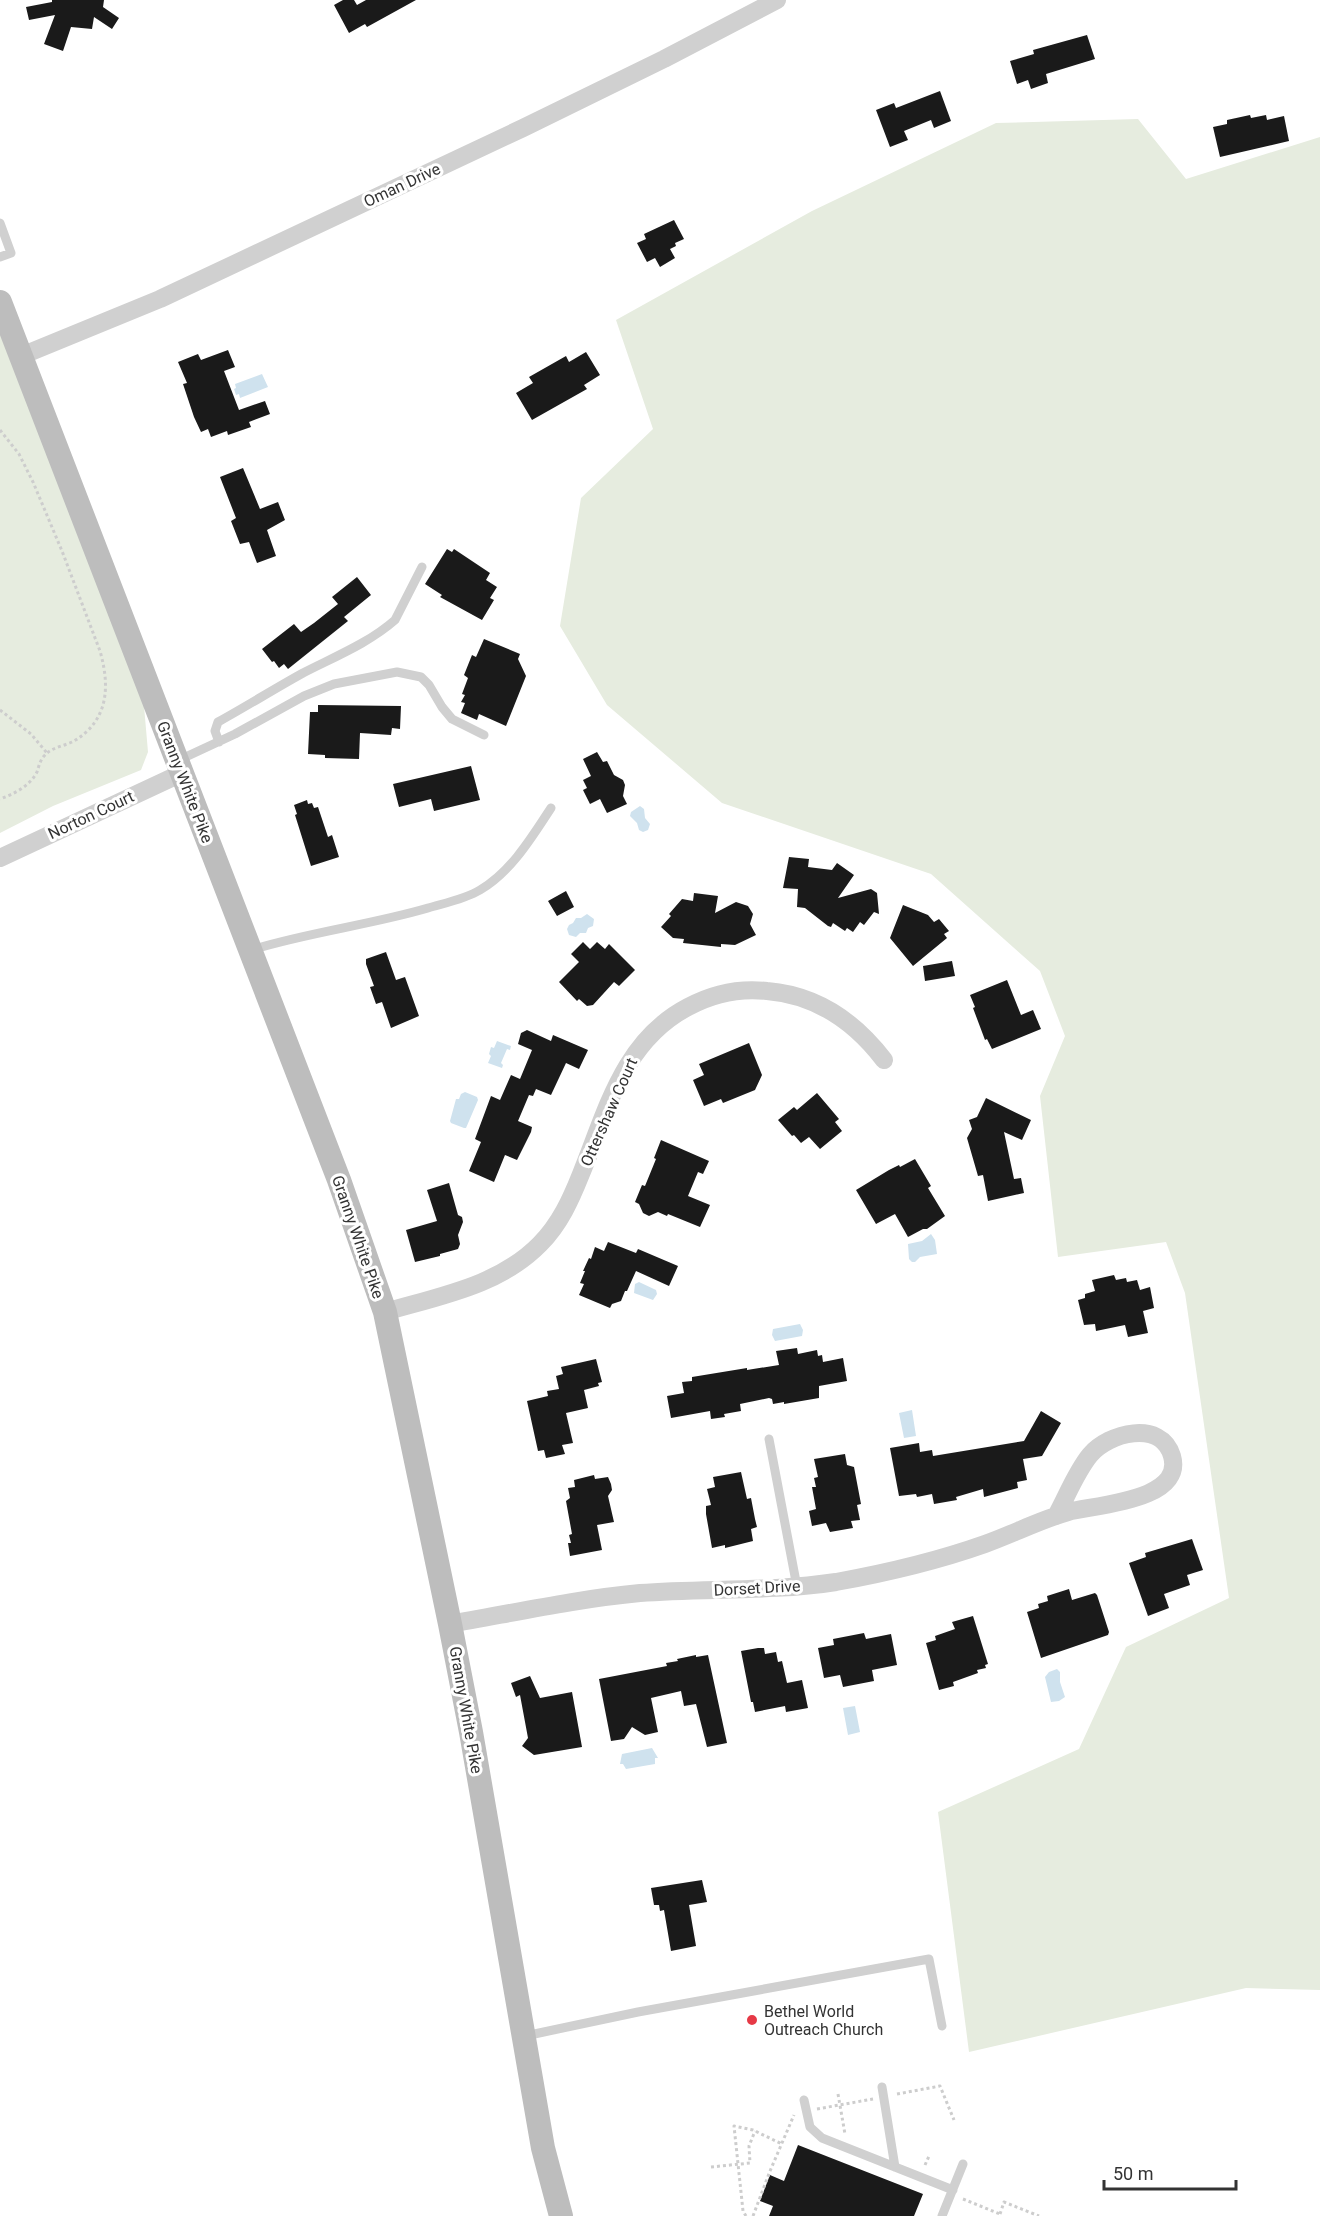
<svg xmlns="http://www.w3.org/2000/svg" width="1320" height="2216" font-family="Roboto,sans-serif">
<rect width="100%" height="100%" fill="#fff"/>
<!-- green -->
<path fill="#e6ecdf" d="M 1138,119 L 1186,179 L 1320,137 L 1320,1990 L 1246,1988 L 969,2052 L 938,1812 L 1079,1749 L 1126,1647 L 1229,1598 L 1185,1293 L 1166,1242 L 1058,1257 L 1040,1096 L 1065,1036 L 1040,971 L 931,874 L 722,803 L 607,705 L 560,626 L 581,498 L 653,429 L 616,320 L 812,211 L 996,123 Z
M 0,333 L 144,706 L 148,752 L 141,770 L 53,806 L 0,833 Z"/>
<!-- water -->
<path fill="#cfe2ee" d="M 262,374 L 268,387 L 240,398 L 239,394 L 236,395 L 234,389 L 236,388 L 235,384 Z
M 640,806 L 644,809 L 645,818 L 650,824 L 648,830 L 643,832 L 639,830 L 637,823 L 630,816 L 631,812 Z
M 587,914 L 594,919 L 593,926 L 588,928 L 586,933 L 580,933 L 576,937 L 569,935 L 567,929 L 569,925 L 573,923 L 576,918 L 581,918 Z
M 497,1041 L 511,1046 L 510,1050 L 507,1049 L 501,1063 L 503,1065 L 502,1068 L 488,1063 L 491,1056 L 489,1054 L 491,1047 L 494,1048 Z
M 465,1092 L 477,1097 L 478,1100 L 466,1128 L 464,1128 L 451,1123 L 450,1121 L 456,1099 L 459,1099 L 461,1094 Z
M 931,1234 L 935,1240 L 937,1254 L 920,1257 L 915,1262 L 912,1262 L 909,1259 L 908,1244 L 922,1241 Z
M 639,1282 L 656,1290 L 657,1294 L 653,1300 L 634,1293 L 635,1284 Z
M 800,1324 L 803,1330 L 802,1336 L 775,1341 L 772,1335 L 773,1329 Z
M 912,1410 L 916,1436 L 904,1438 L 899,1413 Z
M 1057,1669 L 1060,1672 L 1060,1682 L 1065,1697 L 1059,1701 L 1051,1702 L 1045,1677 L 1049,1672 Z
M 855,1706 L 860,1732 L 848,1735 L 843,1708 Z
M 652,1748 L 658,1758 L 655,1758 L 655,1764 L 626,1769 L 623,1764 L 620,1764 L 622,1754 Z"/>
<!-- building -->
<path fill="#1a1a1a" d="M 52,0 L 104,0 L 103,7 L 119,18 L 112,29 L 94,17 L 92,29 L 71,27 L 63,51 L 44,44 L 55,15 L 29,20 L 26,7 L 52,2 Z
M 343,0 L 354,0 L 357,5 L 366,0 L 416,0 L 367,27 L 365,24 L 349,33 L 334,5 Z
M 1087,35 L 1095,59 L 1046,74 L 1048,83 L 1031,89 L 1028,80 L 1017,84 L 1010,61 L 1034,54 L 1033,50 Z
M 940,91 L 951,121 L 934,128 L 931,120 L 904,131 L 908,140 L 890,147 L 876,110 L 894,103 L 896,108 Z
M 1250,115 L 1251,118 L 1266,115 L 1267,120 L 1284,116 L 1289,141 L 1220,157 L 1213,127 L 1227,124 L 1227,120 Z
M 674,220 L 684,239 L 675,243 L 676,246 L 670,249 L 675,258 L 660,267 L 655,258 L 647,262 L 637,243 L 646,239 L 644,234 Z
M 228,350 L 235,367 L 224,371 L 239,410 L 265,401 L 270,414 L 249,422 L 251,427 L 228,435 L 227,431 L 211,437 L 208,429 L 201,432 L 194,417 L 183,384 L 187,383 L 178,362 L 198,354 L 201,360 Z
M 586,352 L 600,375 L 584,385 L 587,389 L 532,420 L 516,393 L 533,383 L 529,377 L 566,356 L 569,362 Z
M 243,468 L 260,509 L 278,502 L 285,520 L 267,530 L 276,556 L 257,563 L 249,542 L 240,544 L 231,521 L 236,518 L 220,477 Z
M 447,549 L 452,552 L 454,549 L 490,573 L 486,580 L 497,587 L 490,598 L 494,600 L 482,620 L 440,597 L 442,595 L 425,584 Z
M 357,577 L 371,595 L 344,617 L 348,621 L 288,669 L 284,664 L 279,668 L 274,661 L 272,662 L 262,649 L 294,624 L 301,632 L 314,623 L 338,604 L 332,597 Z
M 484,639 L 520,654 L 518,659 L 526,676 L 506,726 L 479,714 L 477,720 L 461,713 L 465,703 L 461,702 L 465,695 L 462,694 L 468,678 L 464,675 L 472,655 L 476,657 Z
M 318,705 L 401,706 L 400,729 L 392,728 L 391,735 L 360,733 L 359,759 L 325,758 L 325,755 L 308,754 L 310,712 L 318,712 Z
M 597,752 L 603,762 L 607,761 L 614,775 L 623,780 L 625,785 L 623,796 L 627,804 L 607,813 L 600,799 L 590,804 L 583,790 L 587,788 L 583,780 L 591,776 L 583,759 Z
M 471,766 L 480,800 L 434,811 L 431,799 L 399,807 L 393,784 Z
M 307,800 L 308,804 L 312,803 L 314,808 L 318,807 L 328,837 L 332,835 L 339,857 L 311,866 L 295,815 L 297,814 L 294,805 Z
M 789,857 L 809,859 L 808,867 L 832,870 L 837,863 L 854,875 L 838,898 L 871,889 L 877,893 L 879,914 L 874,912 L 864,925 L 860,922 L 853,932 L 847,928 L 845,931 L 833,923 L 831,927 L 828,926 L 805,908 L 797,907 L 798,889 L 783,888 Z
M 566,891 L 574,907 L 557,916 L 548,901 Z
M 694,893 L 718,896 L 715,913 L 736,902 L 748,906 L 753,914 L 750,924 L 756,935 L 735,945 L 721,944 L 721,947 L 683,943 L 684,939 L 673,938 L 661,927 L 671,916 L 669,914 L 682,899 L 693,901 Z
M 903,905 L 928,915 L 934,922 L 939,919 L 949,931 L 944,934 L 947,938 L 913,966 L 890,938 Z
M 583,942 L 590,949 L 597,942 L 605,949 L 609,944 L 635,970 L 619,986 L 614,982 L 593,1005 L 587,1006 L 579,999 L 577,1001 L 559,982 L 579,962 L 571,954 Z
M 386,952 L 396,980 L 405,977 L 419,1016 L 391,1028 L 382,1002 L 376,1004 L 370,987 L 374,986 L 366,964 L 366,959 Z
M 952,961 L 955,976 L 925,981 L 923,966 Z
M 1007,980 L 1021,1015 L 1033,1010 L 1041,1029 L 992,1049 L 987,1039 L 985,1040 L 973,1008 L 975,1007 L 970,995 Z
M 527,1030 L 551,1041 L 553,1035 L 588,1050 L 579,1069 L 566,1063 L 551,1095 L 536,1089 L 533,1096 L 529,1095 L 518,1121 L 532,1127 L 531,1132 L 517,1160 L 505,1155 L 494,1182 L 469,1171 L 481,1142 L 475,1139 L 491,1096 L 500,1100 L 511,1075 L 520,1079 L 532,1050 L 518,1044 L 521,1033 Z
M 749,1043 L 762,1075 L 755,1090 L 723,1103 L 721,1099 L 704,1106 L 693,1080 L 704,1075 L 699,1064 Z
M 817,1093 L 839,1119 L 835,1122 L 842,1131 L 820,1149 L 809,1137 L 801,1143 L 794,1135 L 792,1136 L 778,1120 L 794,1107 L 797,1110 Z
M 986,1098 L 1031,1120 L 1022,1140 L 1004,1132 L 1014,1179 L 1021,1178 L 1024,1193 L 988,1201 L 983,1175 L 978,1176 L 967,1138 L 972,1129 L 969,1120 L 977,1117 Z
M 661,1140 L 709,1161 L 703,1174 L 698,1172 L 688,1196 L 710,1205 L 700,1227 L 668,1214 L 667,1216 L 658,1212 L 649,1216 L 643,1213 L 639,1204 L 635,1202 L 642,1185 L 645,1186 L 656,1159 L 654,1158 Z
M 915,1159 L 931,1186 L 928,1188 L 945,1216 L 927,1229 L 923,1229 L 908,1237 L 895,1214 L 876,1224 L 856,1190 L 889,1170 L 899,1165 L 900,1167 Z
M 449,1183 L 458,1215 L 462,1217 L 463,1222 L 458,1235 L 460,1244 L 458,1249 L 440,1254 L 440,1256 L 415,1262 L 406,1230 L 437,1221 L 427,1190 Z
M 608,1242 L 636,1253 L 638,1249 L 678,1266 L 669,1286 L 636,1271 L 627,1291 L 625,1291 L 621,1301 L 612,1304 L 610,1308 L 579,1295 L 584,1284 L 580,1283 L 585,1271 L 583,1271 L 589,1258 L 591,1259 L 595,1247 L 604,1251 Z
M 1114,1275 L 1116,1280 L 1126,1278 L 1127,1282 L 1137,1280 L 1140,1290 L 1150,1287 L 1154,1308 L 1143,1311 L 1148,1333 L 1128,1337 L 1125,1325 L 1096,1331 L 1095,1324 L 1084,1325 L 1078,1300 L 1085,1298 L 1085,1294 L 1095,1291 L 1092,1280 Z
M 797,1348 L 798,1354 L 817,1350 L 818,1356 L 822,1355 L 823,1362 L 843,1358 L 847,1381 L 819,1386 L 819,1398 L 784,1404 L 784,1402 L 773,1404 L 772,1399 L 769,1398 L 740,1404 L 741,1411 L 724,1414 L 725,1417 L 711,1419 L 710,1411 L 671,1418 L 667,1396 L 684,1393 L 682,1382 L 692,1381 L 692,1377 L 747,1368 L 747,1370 L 779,1365 L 776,1351 Z
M 596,1359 L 602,1382 L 598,1383 L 599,1386 L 584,1390 L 588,1408 L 566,1413 L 573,1443 L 562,1445 L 565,1454 L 546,1458 L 544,1450 L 538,1451 L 527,1401 L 548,1396 L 547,1391 L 559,1389 L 556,1376 L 563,1374 L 561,1367 Z
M 1041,1411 L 1061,1423 L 1042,1456 L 1023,1459 L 1027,1480 L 1017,1482 L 1018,1488 L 984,1497 L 983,1489 L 956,1497 L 957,1500 L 934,1504 L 932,1494 L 917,1497 L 916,1494 L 899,1496 L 890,1448 L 919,1443 L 920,1452 L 932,1450 L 933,1456 L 1024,1441 Z
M 845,1454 L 847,1465 L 854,1467 L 861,1504 L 857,1505 L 860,1520 L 851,1521 L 853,1528 L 830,1532 L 826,1523 L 812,1526 L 809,1511 L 816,1509 L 812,1487 L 816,1487 L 814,1478 L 818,1477 L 814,1459 Z
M 741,1472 L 747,1499 L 751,1498 L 755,1519 L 757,1527 L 751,1529 L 753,1541 L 725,1548 L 725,1545 L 712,1548 L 706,1514 L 706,1506 L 711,1505 L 707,1489 L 715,1487 L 713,1477 Z
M 594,1475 L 595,1479 L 608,1477 L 611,1484 L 612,1490 L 608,1496 L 614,1522 L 597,1525 L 602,1550 L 570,1556 L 568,1543 L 571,1543 L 569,1535 L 572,1534 L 566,1501 L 570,1498 L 568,1488 L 575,1487 L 574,1480 Z
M 1192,1539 L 1203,1570 L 1187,1575 L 1190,1585 L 1164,1594 L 1169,1608 L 1148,1616 L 1129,1563 L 1146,1557 L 1145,1553 Z
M 1069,1589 L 1072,1600 L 1095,1593 L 1097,1595 L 1109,1632 L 1108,1635 L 1041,1658 L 1027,1612 L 1039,1608 L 1038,1604 L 1048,1601 L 1047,1596 Z
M 973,1616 L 988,1664 L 985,1665 L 986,1668 L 977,1670 L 978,1673 L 953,1682 L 954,1686 L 939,1690 L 926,1643 L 936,1640 L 935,1636 L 955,1629 L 952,1622 Z
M 864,1633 L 866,1639 L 891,1634 L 897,1665 L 872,1670 L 874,1681 L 843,1687 L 840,1675 L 824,1678 L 818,1648 L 834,1645 L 833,1639 Z
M 758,1648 L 764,1648 L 765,1654 L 776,1652 L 778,1662 L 782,1661 L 787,1683 L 802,1680 L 808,1708 L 786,1712 L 785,1706 L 755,1712 L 753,1702 L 751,1702 L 741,1651 Z
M 696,1655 L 696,1657 L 708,1655 L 727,1743 L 707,1747 L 696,1704 L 684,1706 L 681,1691 L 651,1698 L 658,1732 L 645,1735 L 632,1727 L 624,1739 L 611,1741 L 599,1679 L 667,1666 L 666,1663 L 678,1661 L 677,1659 Z
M 530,1676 L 540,1698 L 572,1692 L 582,1747 L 534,1755 L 522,1746 L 528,1738 L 520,1695 L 516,1697 L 511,1683 Z
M 702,1880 L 707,1902 L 689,1905 L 696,1946 L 671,1951 L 664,1910 L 660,1911 L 659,1905 L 654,1905 L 651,1888 Z
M 798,2145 L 923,2194 L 914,2216 L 769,2216 L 773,2206 L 760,2201 L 770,2175 L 784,2181 Z"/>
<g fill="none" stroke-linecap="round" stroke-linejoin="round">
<!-- path -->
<path stroke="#cdcdcd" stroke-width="3" stroke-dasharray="3 3" stroke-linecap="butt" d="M 0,430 L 19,454 L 33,482 L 62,551 L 100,651 C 110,686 109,720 74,741 C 65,746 52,747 45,755 C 40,760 39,766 37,772 C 30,786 14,794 0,799
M 0,710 L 31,734 L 47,753
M 838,2094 L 845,2134
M 897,2094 L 940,2086 L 954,2120
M 817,2109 L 873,2099
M 925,2165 L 929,2156
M 711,2167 L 750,2163 L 749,2146 L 755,2131
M 963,2199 L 1000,2214
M 1000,2214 L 1004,2202 L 1039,2216
M 746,2216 L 743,2211 L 734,2126 L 753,2130 L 782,2144
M 753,2216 L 770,2171 L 794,2115"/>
<!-- lane -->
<path stroke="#d0d0d0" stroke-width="9" d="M 0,223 L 11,253 L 0,257
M 219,742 L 215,731 L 218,722 C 247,706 274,689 303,673 C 334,657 369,643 395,620 L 422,567
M 179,760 L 235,734 L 304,696 L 334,684 L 397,672 L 421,677 L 429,685 L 442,707 L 452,719 L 484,735
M 251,950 C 309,932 370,925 428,908 C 445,903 465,899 480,890 C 511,872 532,837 551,808
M 769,1439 L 797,1587
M 525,2036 L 638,2012 L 929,1959 L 942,2026
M 882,2087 L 895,2167
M 804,2100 L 810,2127 L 822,2138 L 953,2190
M 942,2216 L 963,2164"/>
<!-- street -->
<path stroke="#d0d0d0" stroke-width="18" d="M 21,356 L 160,299 L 523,128 L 664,59 L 777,0
M 0,858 L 182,773
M 385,1312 C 439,1296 499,1286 540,1244 C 560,1224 571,1199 581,1174 C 607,1110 623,1041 688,1007 C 712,994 740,988 767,991 C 816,995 855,1022 884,1060
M 450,1624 C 513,1613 576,1599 640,1593 C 705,1588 771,1592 836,1582 C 886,1573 937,1561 985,1544 C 1013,1534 1040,1520 1068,1512 C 1094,1505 1185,1501 1172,1456 C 1161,1419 1108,1433 1090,1455 C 1076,1472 1067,1496 1056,1516"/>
<!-- secondary -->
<path stroke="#bdbdbd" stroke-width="24" d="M 0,302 L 339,1180 L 385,1312 L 450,1624 L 471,1732 L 543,2148 L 561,2216"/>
</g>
<!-- markers -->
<circle fill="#e63946" stroke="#fff" stroke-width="2" cx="752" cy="2020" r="6"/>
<g text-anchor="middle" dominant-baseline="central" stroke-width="6" stroke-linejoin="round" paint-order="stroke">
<!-- street labels -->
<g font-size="16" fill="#333" stroke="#fff">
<text transform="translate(402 185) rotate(-25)">Oman Drive</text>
<text transform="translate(185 782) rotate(69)">Granny White Pike</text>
<text transform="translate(91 815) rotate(-25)">Norton Court</text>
<text transform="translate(609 1112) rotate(-66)">Ottershaw Court</text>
<text transform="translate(358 1237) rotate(71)">Granny White Pike</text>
<text transform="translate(757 1588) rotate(-3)">Dorset Drive</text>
<text transform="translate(466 1710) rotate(80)">Granny White Pike</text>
</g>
<!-- poi labels -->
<g font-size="16" fill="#333" stroke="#fff" text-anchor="start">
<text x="764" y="2011">Bethel World<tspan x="764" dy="18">Outreach Church</tspan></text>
</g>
</g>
<!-- scale -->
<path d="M1104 2180v9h132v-9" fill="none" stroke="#333333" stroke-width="3"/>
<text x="1113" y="2180" font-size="18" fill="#333333" stroke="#ffffff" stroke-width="4.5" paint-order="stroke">50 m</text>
</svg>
